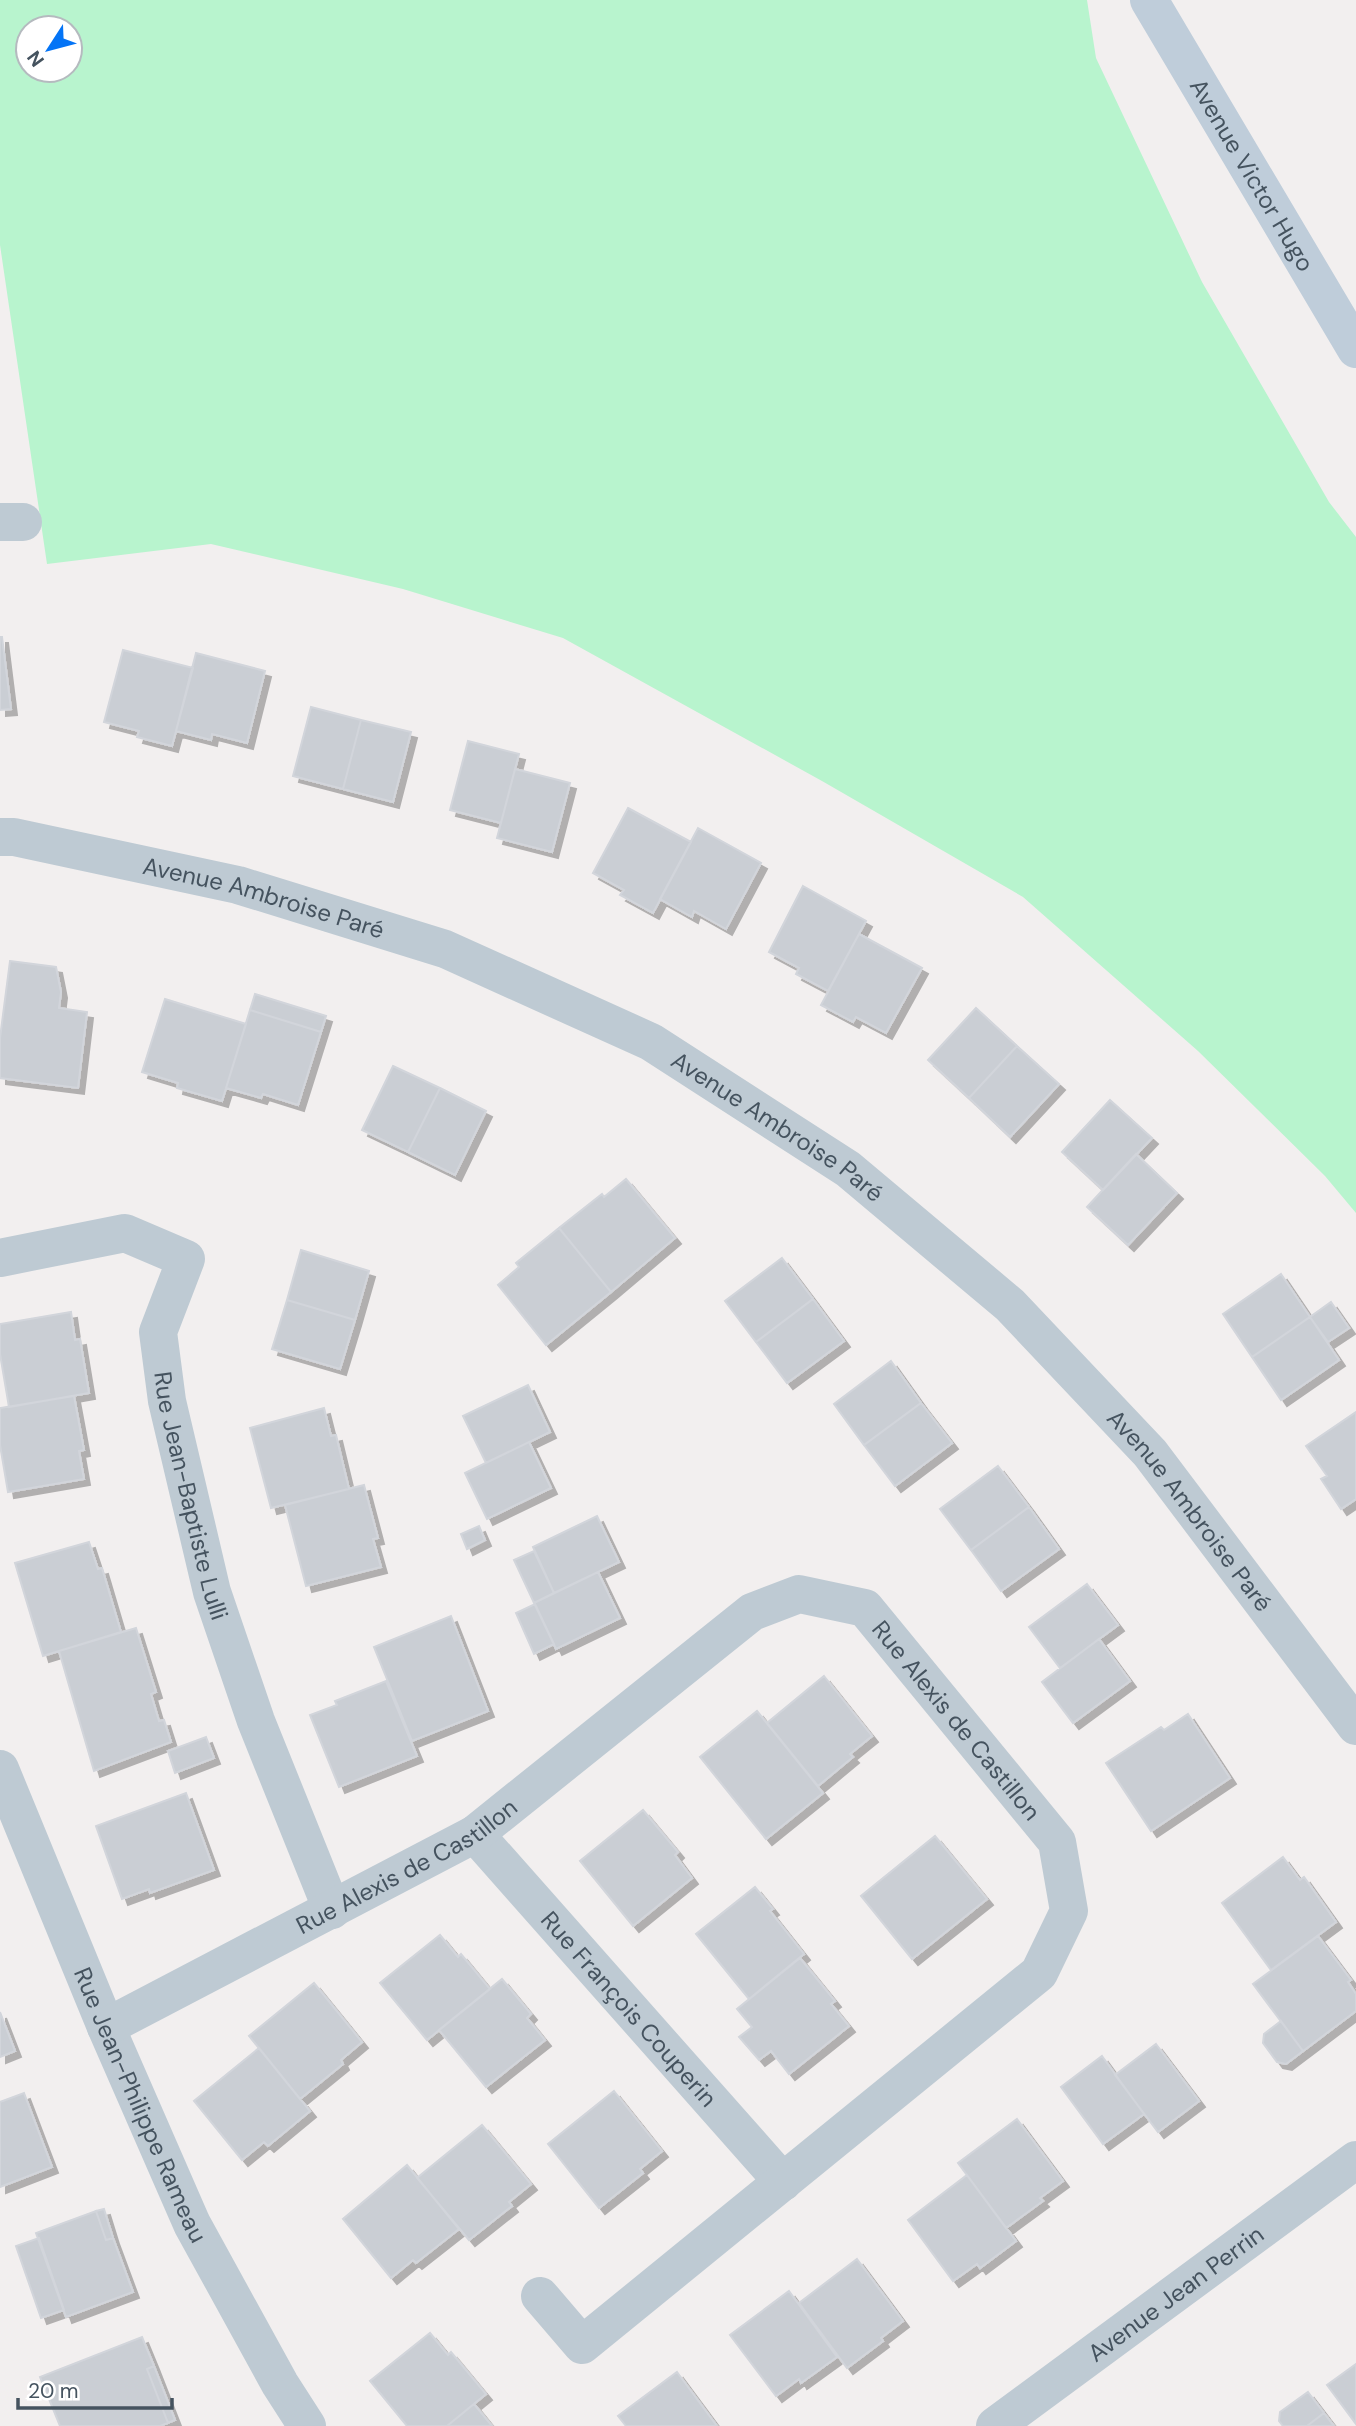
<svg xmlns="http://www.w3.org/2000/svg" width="1356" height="2426" font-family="'DM Sans',sans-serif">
<defs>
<filter id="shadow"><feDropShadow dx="6" dy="6" stdDeviation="0" flood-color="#0004"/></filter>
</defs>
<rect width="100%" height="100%" fill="#f2efef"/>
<!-- green -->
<path fill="#b8f4ce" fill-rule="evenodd" d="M 0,0 L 1087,0 L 1096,58 L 1202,282 L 1329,502 L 1356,537 L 1356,1213 L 1325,1176 L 1198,1051 L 1023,897 L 822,781 L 563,638 L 403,589 L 211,544 L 47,564 L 0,245 ZM 28,28 L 70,28 L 70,70 L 28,70 Z"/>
<!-- building -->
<path fill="#caced4" stroke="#d2d5db" stroke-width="2" filter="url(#shadow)" d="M 0,637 L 2,637 L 11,709 L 0,710 Z
M 123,650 L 193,668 L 172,746 L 137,737 L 139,731 L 104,722 Z
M 196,653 L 265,671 L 247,743 L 212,734 L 211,740 L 176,731 Z
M 311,707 L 361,720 L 343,789 L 293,776 Z
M 361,720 L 411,732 L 393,802 L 343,789 Z
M 468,741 L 519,754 L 501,823 L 450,810 Z
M 515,769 L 570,783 L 552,852 L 497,838 Z
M 628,808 L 691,842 L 653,913 L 620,895 L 624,890 L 593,873 Z
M 698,828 L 761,863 L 726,929 L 694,911 L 692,917 L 660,899 Z
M 803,886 L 866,921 L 828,991 L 796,974 L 799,968 L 769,952 Z
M 859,934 L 922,968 L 886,1033 L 856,1017 L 853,1022 L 821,1005 Z
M 10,961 L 56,967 L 61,992 L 59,1008 L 87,1012 L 78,1088 L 0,1078 L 0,1038 Z
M 255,994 L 326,1016 L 321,1032 L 250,1010 Z
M 165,999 L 246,1024 L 222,1101 L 177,1088 L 178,1083 L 142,1072 Z
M 976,1008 L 1017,1046 L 969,1098 L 928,1060 Z
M 250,1010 L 321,1032 L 298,1105 L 263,1094 L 261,1098 L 226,1088 Z
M 1017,1046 L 1059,1084 L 1010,1137 L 969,1098 Z
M 393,1066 L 440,1088 L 408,1152 L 362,1130 Z
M 440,1088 L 486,1111 L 455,1175 L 408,1152 Z
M 1110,1100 L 1152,1138 L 1103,1190 L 1062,1152 Z
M 1136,1154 L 1177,1193 L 1128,1245 L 1087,1207 Z
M 626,1179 L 675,1238 L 611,1292 L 559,1228 L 602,1194 L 604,1197 Z
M 559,1228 L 611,1292 L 546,1345 L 498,1285 L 519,1267 L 516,1263 Z
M 301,1250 L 369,1271 L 355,1320 L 287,1300 Z
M 782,1258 L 813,1299 L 756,1342 L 725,1301 Z
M 1281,1274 L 1310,1317 L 1252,1357 L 1223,1314 Z
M 813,1299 L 844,1341 L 787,1383 L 756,1342 Z
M 287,1300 L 355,1320 L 340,1369 L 272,1349 Z
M 1331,1302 L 1349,1328 L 1328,1342 L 1310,1317 Z
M 71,1312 L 75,1340 L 80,1339 L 89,1393 L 9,1407 L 0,1354 L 0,1324 Z
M 1310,1317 L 1339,1360 L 1281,1400 L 1252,1357 Z
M 891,1361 L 921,1403 L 864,1445 L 834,1404 Z
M 528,1385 L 550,1432 L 486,1463 L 463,1416 Z
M 74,1396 L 84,1450 L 79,1451 L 84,1479 L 8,1492 L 0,1445 L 0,1408 Z
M 921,1403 L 952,1443 L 895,1486 L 864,1445 Z
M 324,1408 L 331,1436 L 336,1435 L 349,1489 L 271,1508 L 250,1428 Z
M 1356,1412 L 1356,1499 L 1341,1509 L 1321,1479 L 1327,1476 L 1306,1446 Z
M 529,1442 L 551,1488 L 487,1519 L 465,1473 Z
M 998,1466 L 1029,1507 L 971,1550 L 940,1509 Z
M 364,1485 L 378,1538 L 373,1539 L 381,1567 L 306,1586 L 285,1505 Z
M 1029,1507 L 1059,1549 L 1001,1591 L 971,1550 Z
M 597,1516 L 619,1562 L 554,1593 L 533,1547 Z
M 479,1526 L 485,1540 L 467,1549 L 461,1534 Z
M 89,1542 L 98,1569 L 102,1568 L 121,1632 L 43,1656 L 15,1563 Z
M 534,1551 L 554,1593 L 534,1603 L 514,1560 Z
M 598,1572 L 620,1618 L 556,1649 L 534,1603 Z
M 1087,1584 L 1118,1625 L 1060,1668 L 1029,1627 Z
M 535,1604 L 554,1644 L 534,1654 L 516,1613 Z
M 451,1616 L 488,1711 L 412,1741 L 374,1647 Z
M 136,1628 L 156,1692 L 151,1694 L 159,1721 L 164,1720 L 171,1742 L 94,1771 L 59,1651 Z
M 1099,1639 L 1130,1681 L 1073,1723 L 1042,1682 Z
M 824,1676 L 872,1736 L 850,1754 L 853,1757 L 818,1786 L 767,1723 Z
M 386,1681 L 417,1756 L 339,1787 L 310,1715 L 337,1705 L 335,1701 Z
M 757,1711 L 823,1793 L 766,1839 L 700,1757 Z
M 1188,1714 L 1230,1778 L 1151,1831 L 1106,1763 L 1161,1727 L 1164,1730 Z
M 206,1737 L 214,1758 L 175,1773 L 168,1751 Z
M 186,1793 L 214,1870 L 150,1893 L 149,1889 L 122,1899 L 96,1826 Z
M 643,1810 L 678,1852 L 675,1855 L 692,1878 L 633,1926 L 580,1861 Z
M 935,1836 L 987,1899 L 912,1959 L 861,1896 Z
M 1283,1857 L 1300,1880 L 1304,1877 L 1336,1922 L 1271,1970 L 1222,1903 Z
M 755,1887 L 773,1909 L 770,1911 L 804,1954 L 749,1999 L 696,1934 Z
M 440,1935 L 458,1957 L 461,1954 L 490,1989 L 427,2040 L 380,1983 Z
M 1318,1936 L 1351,1980 L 1348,1982 L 1356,1994 L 1356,2011 L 1303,2051 L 1253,1984 Z
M 800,1958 L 835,2001 L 831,2004 L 849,2026 L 789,2074 L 771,2051 L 759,2060 L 739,2037 L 752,2027 L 737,2009 Z
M 502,1979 L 531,2014 L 527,2018 L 545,2040 L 486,2087 L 439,2030 Z
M 314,1983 L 362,2042 L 341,2060 L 343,2064 L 300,2099 L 249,2036 Z
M 0,2012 L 15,2051 L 0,2057 Z
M 1281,2021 L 1303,2051 L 1286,2064 L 1277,2062 L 1263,2043 L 1264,2034 Z
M 1156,2044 L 1199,2101 L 1158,2132 L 1115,2075 Z
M 259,2048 L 310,2111 L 268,2146 L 264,2142 L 242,2160 L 194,2101 Z
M 1102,2056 L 1144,2114 L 1103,2144 L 1061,2087 Z
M 614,2091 L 662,2151 L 640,2169 L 643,2173 L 599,2208 L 548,2144 Z
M 24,2093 L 52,2167 L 0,2187 L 0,2102 Z
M 1017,2119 L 1063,2181 L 1040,2198 L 1043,2201 L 1006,2228 L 958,2163 Z
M 482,2125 L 531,2184 L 509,2202 L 512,2206 L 469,2240 L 417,2178 Z
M 407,2165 L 459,2229 L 416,2263 L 413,2260 L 391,2278 L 343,2219 Z
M 967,2175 L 1016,2241 L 980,2268 L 977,2264 L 953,2281 L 908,2220 Z
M 104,2209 L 113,2238 L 106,2240 L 96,2211 Z
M 96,2211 L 106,2240 L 113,2238 L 133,2292 L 66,2317 L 36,2233 Z
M 39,2238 L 64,2310 L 41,2318 L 16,2246 Z
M 857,2259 L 903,2321 L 881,2338 L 883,2341 L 847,2368 L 799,2303 Z
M 789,2291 L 837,2357 L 801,2383 L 799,2379 L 776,2396 L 730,2335 Z
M 430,2333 L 448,2355 L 451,2352 L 486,2394 L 447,2426 L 407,2426 L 370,2381 Z
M 142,2337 L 154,2366 L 147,2369 L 168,2423 L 160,2426 L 60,2426 L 40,2377 Z
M 1356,2364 L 1356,2424 L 1327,2385 Z
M 154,2366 L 175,2420 L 168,2423 L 147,2369 Z
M 677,2372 L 717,2426 L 626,2426 L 618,2416 Z
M 1308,2392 L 1324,2413 L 1307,2426 L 1283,2426 L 1279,2421 L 1280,2412 Z
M 474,2404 L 492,2426 L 447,2426 Z
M 1324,2413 L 1334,2426 L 1307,2426 Z"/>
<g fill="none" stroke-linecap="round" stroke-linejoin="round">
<!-- street -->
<g stroke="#becad3" stroke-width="38">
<path d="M 0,522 L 23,522"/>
<path id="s1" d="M 0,837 L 14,837 L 238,885 L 445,949 L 651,1042 L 848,1169 L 1010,1305 L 1150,1453 L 1356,1726"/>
<path id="s2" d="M 0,1258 L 125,1233 L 186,1259 L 158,1332 L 167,1401 L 212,1592 L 256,1721 L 332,1910"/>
<path id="s3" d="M 0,1769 L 106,2027 L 192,2224 L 280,2384 L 307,2426"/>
<path id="s4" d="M 475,1834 L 783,2182"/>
<path id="s5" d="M 106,2027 L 475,1834 L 752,1612 L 799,1594 L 865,1608 L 1057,1842 L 1069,1911 L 1039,1973 L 582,2345 L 540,2296"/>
<path id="s6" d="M 995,2426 L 1356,2160"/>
</g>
<!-- secondary -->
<path stroke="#bfcdda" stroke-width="38" id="s7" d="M 1149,0 L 1356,349"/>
</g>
<g text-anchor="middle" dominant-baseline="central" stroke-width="5" stroke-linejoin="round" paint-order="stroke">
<!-- street labels -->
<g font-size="24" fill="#45535f" stroke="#fff">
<text stroke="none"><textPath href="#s7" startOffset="203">Avenue Victor Hugo</textPath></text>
<text stroke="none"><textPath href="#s1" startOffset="271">Avenue Ambroise Paré</textPath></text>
<text stroke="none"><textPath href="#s1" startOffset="838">Avenue Ambroise Paré</textPath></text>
<text stroke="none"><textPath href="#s2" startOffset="439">Rue Jean-Baptiste Lulli</textPath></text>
<text stroke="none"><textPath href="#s1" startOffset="1405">Avenue Ambroise Paré</textPath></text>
<text stroke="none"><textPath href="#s5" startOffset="1034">Rue Alexis de Castillon</textPath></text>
<text stroke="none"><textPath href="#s5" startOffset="341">Rue Alexis de Castillon</textPath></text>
<text stroke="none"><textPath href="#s4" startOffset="233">Rue François Couperin</textPath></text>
<text stroke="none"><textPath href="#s3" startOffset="364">Rue Jean-Philippe Rameau</textPath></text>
<text stroke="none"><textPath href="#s6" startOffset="224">Avenue Jean Perrin</textPath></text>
</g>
</g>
<!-- north arrow -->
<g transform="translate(49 49) rotate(234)"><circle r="33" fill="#ffffff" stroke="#b5babf" stroke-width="2"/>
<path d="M0-5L12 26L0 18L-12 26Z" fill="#0474f6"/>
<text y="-10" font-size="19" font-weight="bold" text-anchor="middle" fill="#45535f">N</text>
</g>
<!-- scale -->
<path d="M18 2398v10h154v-10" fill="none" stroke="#45535f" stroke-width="3.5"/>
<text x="28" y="2398" font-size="21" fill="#45535f" stroke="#ffffff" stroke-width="5" paint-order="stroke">20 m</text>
</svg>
